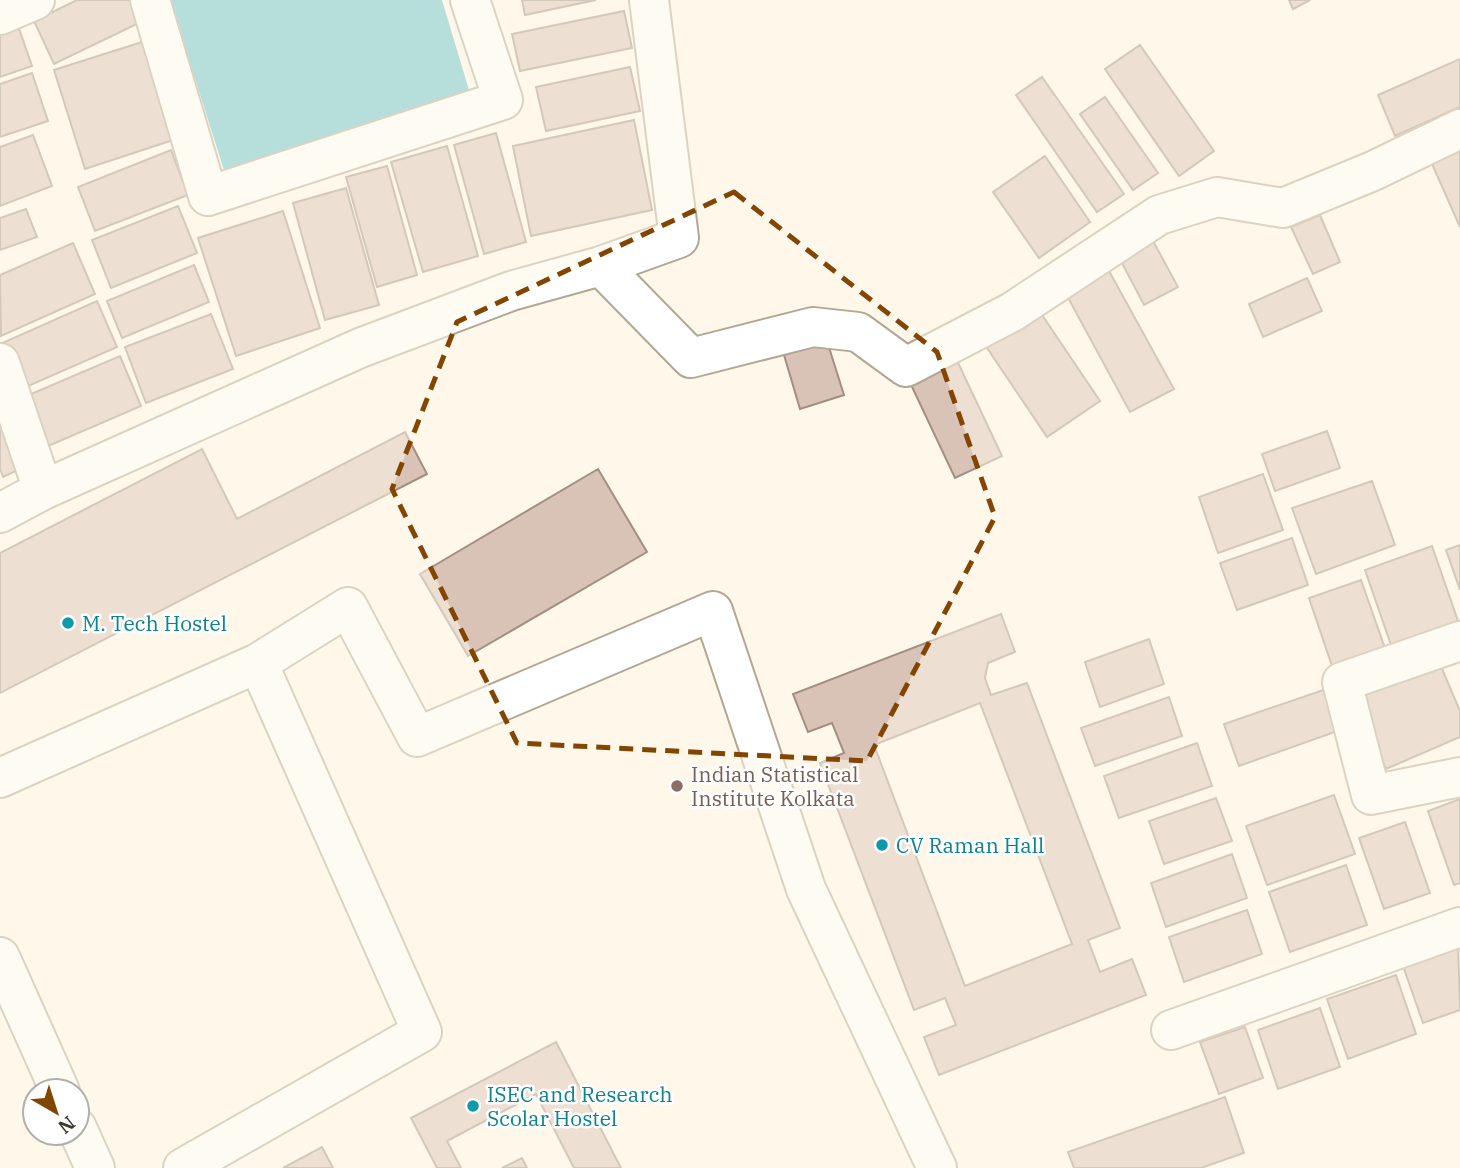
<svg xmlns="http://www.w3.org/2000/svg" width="1460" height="1168" font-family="'IBM Plex Serif',serif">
<rect width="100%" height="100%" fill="#fef7ea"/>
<!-- water -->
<path fill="#61c1c9" d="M 170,0 L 442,0 L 469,90 L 224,170 Z"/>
<!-- building -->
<path fill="#d9c2b6" stroke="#a38e82" stroke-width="2" fill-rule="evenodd" d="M 77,0 L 135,0 L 145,20 L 54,64 L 34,21 Z
M 522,0 L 596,0 L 525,15 Z
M 1289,0 L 1310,0 L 1293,9 Z
M 624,11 L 632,48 L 520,71 L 512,34 Z
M 16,20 L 32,66 L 0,77 L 0,25 Z
M 142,42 L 173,140 L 85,169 L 54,70 Z
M 1140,45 L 1214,151 L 1179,176 L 1105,69 Z
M 1460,59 L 1460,107 L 1395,136 L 1378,95 Z
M 630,67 L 640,111 L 546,131 L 536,87 Z
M 32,73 L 48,121 L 0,137 L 0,84 Z
M 1042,77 L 1124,194 L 1097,212 L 1016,95 Z
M 1105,97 L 1158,173 L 1133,190 L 1080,114 Z
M 634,120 L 652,210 L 531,236 L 513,146 Z
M 496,133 L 526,242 L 484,254 L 454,145 Z
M 1460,133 L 1460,227 L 1425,148 Z
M 33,135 L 52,186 L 0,206 L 0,147 Z
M 447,146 L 478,256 L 423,272 L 391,162 Z
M 171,150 L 188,195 L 95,231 L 78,187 Z
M 1045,156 L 1090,222 L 1039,258 L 993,192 Z
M 387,166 L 417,275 L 377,287 L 346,177 Z
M 346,188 L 379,305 L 325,320 L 293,203 Z
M 178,206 L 197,253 L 111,288 L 92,240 Z
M 26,209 L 37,237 L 0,250 L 0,218 Z
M 283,211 L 320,328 L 236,356 L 198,238 Z
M 1320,215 L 1340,262 L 1313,274 L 1291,227 Z
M 1146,228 L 1178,287 L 1144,305 L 1113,246 Z
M 73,243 L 95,294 L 1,336 L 0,275 Z
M 1103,260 L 1174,389 L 1130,412 L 1060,283 Z
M 194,265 L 209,302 L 122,338 L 107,301 Z
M 1307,278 L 1322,311 L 1263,337 L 1249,304 Z
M 97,301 L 117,347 L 17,391 L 0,352 L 0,344 Z
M 1034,303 L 1100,401 L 1047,437 L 981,339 Z
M 211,314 L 233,369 L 146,403 L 125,347 Z
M 827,341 L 844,395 L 800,409 L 784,355 Z
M 952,350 L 1002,456 L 955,478 L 905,372 Z
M 120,356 L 141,406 L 39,450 L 17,400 Z
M 0,412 L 31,464 L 3,477 L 0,469 Z
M 1327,431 L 1340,468 L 1275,491 L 1262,454 Z
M 405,432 L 427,474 L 0,693 L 0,553 L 202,449 L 237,519 Z
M 598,469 L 647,552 L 468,656 L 420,574 Z
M 1263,474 L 1283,530 L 1218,553 L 1199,497 Z
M 1372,481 L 1395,545 L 1316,574 L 1292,508 Z
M 1292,538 L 1308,585 L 1237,610 L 1220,563 Z
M 1460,545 L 1460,590 L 1446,550 Z
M 1432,546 L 1458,621 L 1391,645 L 1365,570 Z
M 1361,580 L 1387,654 L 1334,672 L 1309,598 Z
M 1001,614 L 1015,652 L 988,663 L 985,678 L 991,695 L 1027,683 L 1120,928 L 1088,940 L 1100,972 L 1132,959 L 1146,995 L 939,1075 L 924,1037 L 956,1025 L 945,998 L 914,1010 L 820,763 L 844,753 L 832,723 L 808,732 L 793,694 ZM 980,703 L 1072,944 L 965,986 L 874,745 Z
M 1149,639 L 1164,684 L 1100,707 L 1085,662 Z
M 1437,657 L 1460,711 L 1460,737 L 1386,769 L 1353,693 Z
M 1335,686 L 1349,727 L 1239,766 L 1224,724 Z
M 1169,697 L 1182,736 L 1095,766 L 1081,728 Z
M 1197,743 L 1212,786 L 1119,818 L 1104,776 Z
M 1334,795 L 1355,854 L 1267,885 L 1246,826 Z
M 1216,798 L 1232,841 L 1164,864 L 1149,821 Z
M 1460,799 L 1460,883 L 1454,885 L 1428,811 Z
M 1405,822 L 1430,893 L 1384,909 L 1359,838 Z
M 1232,854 L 1247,898 L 1166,927 L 1151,883 Z
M 1346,865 L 1367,925 L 1290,952 L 1269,892 Z
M 1247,910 L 1262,954 L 1184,982 L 1169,937 Z
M 1458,943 L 1460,1010 L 1423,1023 L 1402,963 Z
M 1396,975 L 1416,1034 L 1348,1059 L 1327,999 Z
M 1320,1008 L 1340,1067 L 1278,1089 L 1258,1030 Z
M 1245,1027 L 1263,1078 L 1219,1094 L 1200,1042 Z
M 556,1042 L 621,1168 L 574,1168 L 536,1094 L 447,1141 L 461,1168 L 437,1168 L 411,1118 Z
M 1225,1097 L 1244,1153 L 1201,1168 L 1074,1168 L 1068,1152 Z
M 322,1147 L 333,1168 L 283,1168 Z
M 522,1158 L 527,1168 L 502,1168 Z"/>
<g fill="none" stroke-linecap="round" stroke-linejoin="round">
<!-- minor casing -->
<g stroke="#b2a792" stroke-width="42">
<path id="minor" d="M 150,0 L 208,196 L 503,100 L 470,0
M 0,15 L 35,0
M 601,266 L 691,358 L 813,327 L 858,332 L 906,367 L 1012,312 L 1159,215 L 1217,197 L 1283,208 L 1373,171 L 1460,129
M 0,363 L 43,490
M 0,513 L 43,490 L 360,348 L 511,291 L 601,266 L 679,238 L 649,0
M 1460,641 L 1342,682 L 1371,795 L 1460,777
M 258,663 L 348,607 L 417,737 L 713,611 L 806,889 L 937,1168
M 0,778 L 258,663 L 422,1032 L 183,1168
M 0,957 L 60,1091
M 1171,1030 L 1460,927
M 77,1128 L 95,1168"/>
</g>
<!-- minor -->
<use href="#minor" stroke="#fff" stroke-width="38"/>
</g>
<!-- marked area -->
<path d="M0 0H1460V1168H0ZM 734,192 L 937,352 L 995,517 L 867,761 L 517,743 L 392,489 L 457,322 Z" fill="#fef7ea" fill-opacity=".55" fill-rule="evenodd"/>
<path fill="none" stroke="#824503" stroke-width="5" stroke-dasharray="14 9" stroke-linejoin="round" d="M 734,192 L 937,352 L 995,517 L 867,761 L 517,743 L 392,489 L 457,322 Z"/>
<!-- markers -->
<g fill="#0f9aa8" stroke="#fff" stroke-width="2.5">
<circle cx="68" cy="623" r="7"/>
<circle cx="882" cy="845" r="7"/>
<circle cx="473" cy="1106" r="7"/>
</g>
<circle fill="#8d6e63" stroke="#fff" stroke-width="2.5" cx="677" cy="786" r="7"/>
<g text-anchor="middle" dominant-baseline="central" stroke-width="5" stroke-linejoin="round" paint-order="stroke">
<!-- culture labels -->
<g font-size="21" fill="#0d838f" stroke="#fff" text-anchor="start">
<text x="82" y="623">M. Tech Hostel</text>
<text x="896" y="845">CV Raman Hall</text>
<text x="487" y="1094">ISEC and Research<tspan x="487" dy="24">Scolar Hostel</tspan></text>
</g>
<!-- education labels -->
<g font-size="21" fill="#785e54" stroke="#fff" text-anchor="start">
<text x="691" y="774">Indian Statistical<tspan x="691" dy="24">Institute Kolkata</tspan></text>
</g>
</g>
<!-- north arrow -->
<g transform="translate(56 1112) rotate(141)"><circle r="33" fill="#ffffff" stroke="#b1afac" stroke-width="2"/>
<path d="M0-5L12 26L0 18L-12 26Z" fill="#824503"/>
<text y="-10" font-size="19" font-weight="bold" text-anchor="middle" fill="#3c372f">N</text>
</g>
</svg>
